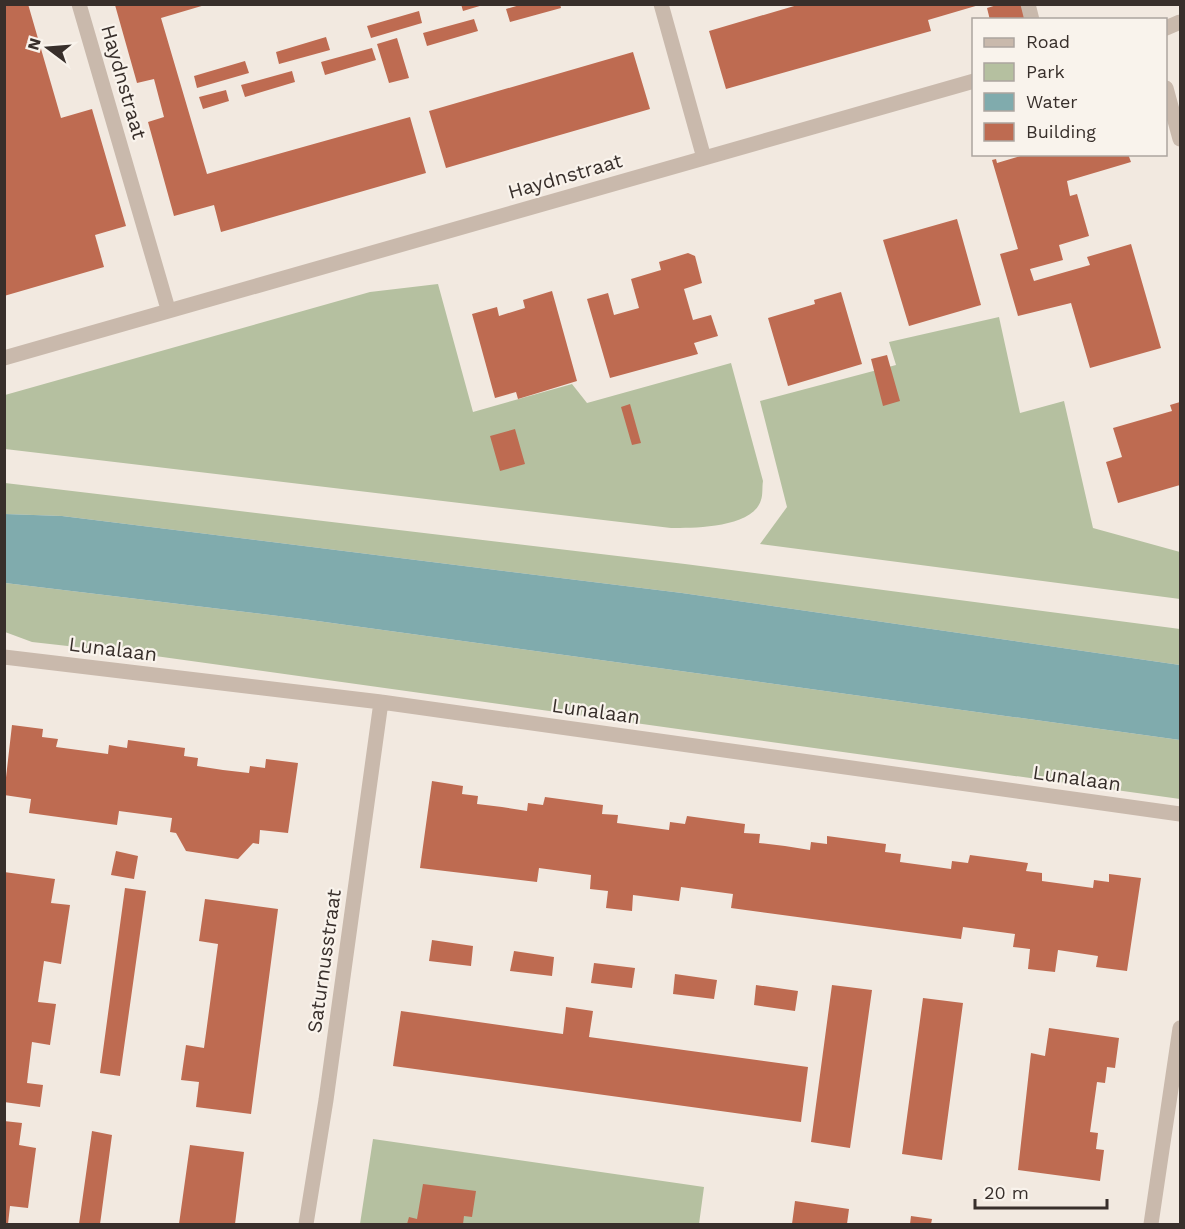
<svg xmlns="http://www.w3.org/2000/svg" width="1185" height="1229" font-family="'Work Sans',sans-serif">
<rect width="100%" height="100%" fill="#f2e9e0"/>
<!-- green -->
<path fill="#b5c0a0" d="M 438,284 L 473,412 L 572,384 L 587,403 L 731,363 L 763,481 C 762,487 763,495 761,500 C 753,528 694,528 671,528 L 5,449 L 5,395 L 370,292 Z
M 999,317 L 1020,413 L 1064,401 L 1093,528 L 1180,552 L 1180,599 L 760,544 L 787,507 L 760,401 L 896,365 L 889,342 Z
M 5,483 L 685,564 L 1180,629 L 1180,665 L 682,593 L 62,516 L 5,514 Z
M 5,583 L 303,619 L 1180,740 L 1180,799 L 148,655 L 32,642 L 5,632 Z
M 373,1139 L 704,1187 L 699,1224 L 360,1224 Z"/>
<!-- water -->
<path fill="#80abad" d="M 5,514 L 62,516 L 682,593 L 1180,665 L 1180,740 L 303,619 L 5,583 Z"/>
<!-- building -->
<path fill="#be6b51" d="M 4,4 L 28,4 L 61,118 L 92,109 L 126,226 L 95,235 L 104,267 L 4,296 Z
M 461,4 L 483,4 L 483,5 L 463,11 Z
M 523,4 L 560,4 L 561,8 L 510,22 L 506,9 Z
M 801,4 L 979,4 L 979,5 L 928,20 L 931,31 L 726,89 L 709,31 Z
M 1000,4 L 1022,4 L 1026,20 L 990,20 L 987,8 Z
M 115,5 L 205,5 L 161,18 L 207,174 L 410,117 L 426,173 L 221,232 L 214,205 L 174,216 L 148,122 L 164,117 L 154,79 L 137,83 Z
M 419,11 L 422,23 L 371,38 L 367,26 Z
M 474,19 L 478,31 L 427,46 L 423,33 Z
M 326,37 L 330,50 L 279,64 L 276,52 Z
M 397,38 L 409,78 L 389,83 L 377,44 Z
M 372,48 L 376,60 L 325,75 L 321,62 Z
M 633,52 L 650,109 L 446,168 L 429,111 Z
M 245,61 L 249,73 L 197,88 L 194,76 Z
M 292,71 L 295,82 L 245,97 L 241,85 Z
M 226,90 L 229,101 L 203,109 L 199,97 Z
M 1027,154 L 1128,154 L 1131,162 L 1067,181 L 1070,196 L 1077,194 L 1089,236 L 1059,245 L 1063,260 L 1030,269 L 1034,281 L 1090,265 L 1087,257 L 1131,244 L 1161,348 L 1090,368 L 1071,303 L 1018,316 L 1000,254 L 1018,249 L 992,160 L 996,159 L 997,163 Z
M 957,219 L 981,305 L 909,326 L 883,240 Z
M 688,253 L 695,256 L 702,283 L 684,289 L 693,320 L 711,315 L 718,336 L 694,343 L 698,354 L 610,378 L 587,299 L 608,293 L 614,315 L 639,308 L 631,279 L 661,270 L 659,262 Z
M 552,291 L 577,381 L 518,399 L 516,392 L 495,398 L 472,314 L 497,307 L 499,316 L 525,308 L 523,300 Z
M 841,292 L 862,364 L 788,386 L 768,318 L 815,304 L 814,300 Z
M 887,355 L 900,401 L 883,406 L 871,359 Z
M 1180,402 L 1180,485 L 1118,503 L 1106,462 L 1122,457 L 1113,428 L 1172,411 L 1170,405 Z
M 630,404 L 641,443 L 632,445 L 621,407 Z
M 515,429 L 525,464 L 500,471 L 490,436 Z
M 12,725 L 43,729 L 42,737 L 58,739 L 56,747 L 108,754 L 109,745 L 127,748 L 128,740 L 185,748 L 184,756 L 198,758 L 197,766 L 223,770 L 249,773 L 250,766 L 265,768 L 266,759 L 298,763 L 288,833 L 260,830 L 259,844 L 253,843 L 238,859 L 186,851 L 176,833 L 170,832 L 172,818 L 119,811 L 117,825 L 29,813 L 31,799 L 4,795 Z
M 432,781 L 463,786 L 462,794 L 478,796 L 477,804 L 502,807 L 527,811 L 528,803 L 543,805 L 545,797 L 603,805 L 602,814 L 618,815 L 617,823 L 669,830 L 670,822 L 685,824 L 687,816 L 745,824 L 744,833 L 760,834 L 759,843 L 785,846 L 810,850 L 811,842 L 827,844 L 827,836 L 886,844 L 885,852 L 901,854 L 900,862 L 951,869 L 952,861 L 968,863 L 970,855 L 1028,863 L 1026,871 L 1042,873 L 1042,881 L 1093,888 L 1094,880 L 1109,882 L 1109,874 L 1141,878 L 1127,971 L 1096,967 L 1098,956 L 1058,950 L 1055,972 L 1028,969 L 1030,949 L 1013,947 L 1015,934 L 963,927 L 961,939 L 731,908 L 733,894 L 681,887 L 679,901 L 633,895 L 632,911 L 606,908 L 608,891 L 590,889 L 591,875 L 539,868 L 537,882 L 420,868 Z
M 116,851 L 138,856 L 134,879 L 111,875 Z
M 4,872 L 55,879 L 51,903 L 70,905 L 61,964 L 44,961 L 38,1002 L 56,1004 L 50,1045 L 32,1042 L 27,1083 L 43,1085 L 40,1107 L 4,1102 Z
M 125,888 L 146,891 L 120,1076 L 100,1073 Z
M 205,899 L 278,909 L 251,1114 L 196,1107 L 199,1082 L 181,1080 L 186,1045 L 204,1048 L 218,944 L 199,941 Z
M 432,940 L 473,946 L 471,966 L 429,961 Z
M 514,951 L 554,957 L 552,976 L 510,971 Z
M 594,963 L 635,968 L 632,988 L 591,983 Z
M 675,974 L 717,980 L 714,999 L 673,994 Z
M 756,985 L 798,991 L 795,1011 L 754,1005 Z
M 832,985 L 872,990 L 850,1148 L 811,1142 Z
M 923,998 L 963,1003 L 942,1160 L 902,1154 Z
M 566,1007 L 593,1011 L 589,1037 L 808,1067 L 801,1122 L 393,1066 L 401,1011 L 563,1034 Z
M 1049,1028 L 1119,1038 L 1115,1068 L 1107,1067 L 1105,1083 L 1097,1082 L 1090,1132 L 1098,1133 L 1096,1149 L 1104,1150 L 1100,1181 L 1018,1170 L 1031,1053 L 1045,1056 Z
M 4,1121 L 22,1123 L 19,1145 L 36,1148 L 28,1208 L 10,1206 L 8,1224 L 4,1224 Z
M 92,1131 L 112,1135 L 101,1217 L 100,1224 L 79,1224 Z
M 190,1145 L 244,1152 L 235,1224 L 179,1224 Z
M 423,1184 L 476,1191 L 472,1217 L 464,1216 L 463,1224 L 407,1224 L 409,1217 L 417,1219 Z
M 795,1201 L 849,1209 L 847,1224 L 792,1224 Z
M 911,1216 L 932,1219 L 931,1224 L 910,1224 Z"/>
<g fill="none" stroke-linecap="round" stroke-linejoin="round">
<!-- minor -->
<path stroke="#c9b9ac" stroke-width="15" d="M 79,4 L 168,309
M 661,4 L 704,158
M 1028,4 L 1032,20
M 1166,28 L 1180,22
M 1166,88 L 1180,139
M 4,358 L 974,81
M 4,657 L 381,702 L 1180,814
M 306,1224 L 326,1100 L 381,702
M 1151,1224 L 1180,1028"/>
</g>
<g text-anchor="middle" dominant-baseline="central" stroke-width="4.5" stroke-linejoin="round" paint-order="stroke">
<!-- street labels -->
<g font-size="20" fill="#382f2b" stroke="#f9f3ec">
<text transform="translate(124 82) rotate(74)">Haydnstraat</text>
<text transform="translate(565 176) rotate(-16)">Haydnstraat</text>
<text transform="translate(113 649) rotate(7)">Lunalaan</text>
<text transform="translate(596 711) rotate(8)">Lunalaan</text>
<text transform="translate(1077 778) rotate(8)">Lunalaan</text>
<text transform="translate(324 961) rotate(-82)">Saturnusstraat</text>
</g>
</g>
<!-- border -->
<rect width="1185" height="1229" fill="none" stroke="#382f2b" stroke-width="12"/>
<!-- legend -->
<rect x="972" y="18" width="195" height="138" fill="#f9f3ec" stroke="#aca59f" stroke-width="1.5"/>
<rect x="984" y="38" width="30" height="9" fill="#c9b9ac" stroke="#aca59f" stroke-width="1.5"/>
<text x="1026" y="48" font-size="18" fill="#382f2b">Road</text>
<rect x="984" y="63" width="30" height="18" fill="#b5c0a0" stroke="#aca59f" stroke-width="1.5"/>
<text x="1026" y="78" font-size="18" fill="#382f2b">Park</text>
<rect x="984" y="93" width="30" height="18" fill="#80abad" stroke="#aca59f" stroke-width="1.5"/>
<text x="1026" y="108" font-size="18" fill="#382f2b">Water</text>
<rect x="984" y="123" width="30" height="18" fill="#be6b51" stroke="#aca59f" stroke-width="1.5"/>
<text x="1026" y="138" font-size="18" fill="#382f2b">Building</text>
<!-- north arrow -->
<g transform="translate(48 48) rotate(286)" stroke="#f9f3ec" stroke-width="4.5" paint-order="stroke">
<path d="M0-4.5L10 22L0 15L-10 22Z" fill="#382f2b"/>
<text y="-9" font-size="16" font-weight="bold" text-anchor="middle" fill="#382f2b">N</text>
</g>
<!-- scale -->
<path d="M975 1199v9h132v-9" fill="none" stroke="#382f2b" stroke-width="3"/>
<text x="984" y="1199" font-size="18" fill="#382f2b" stroke="#f9f3ec" stroke-width="4.5" paint-order="stroke">20 m</text>
</svg>
